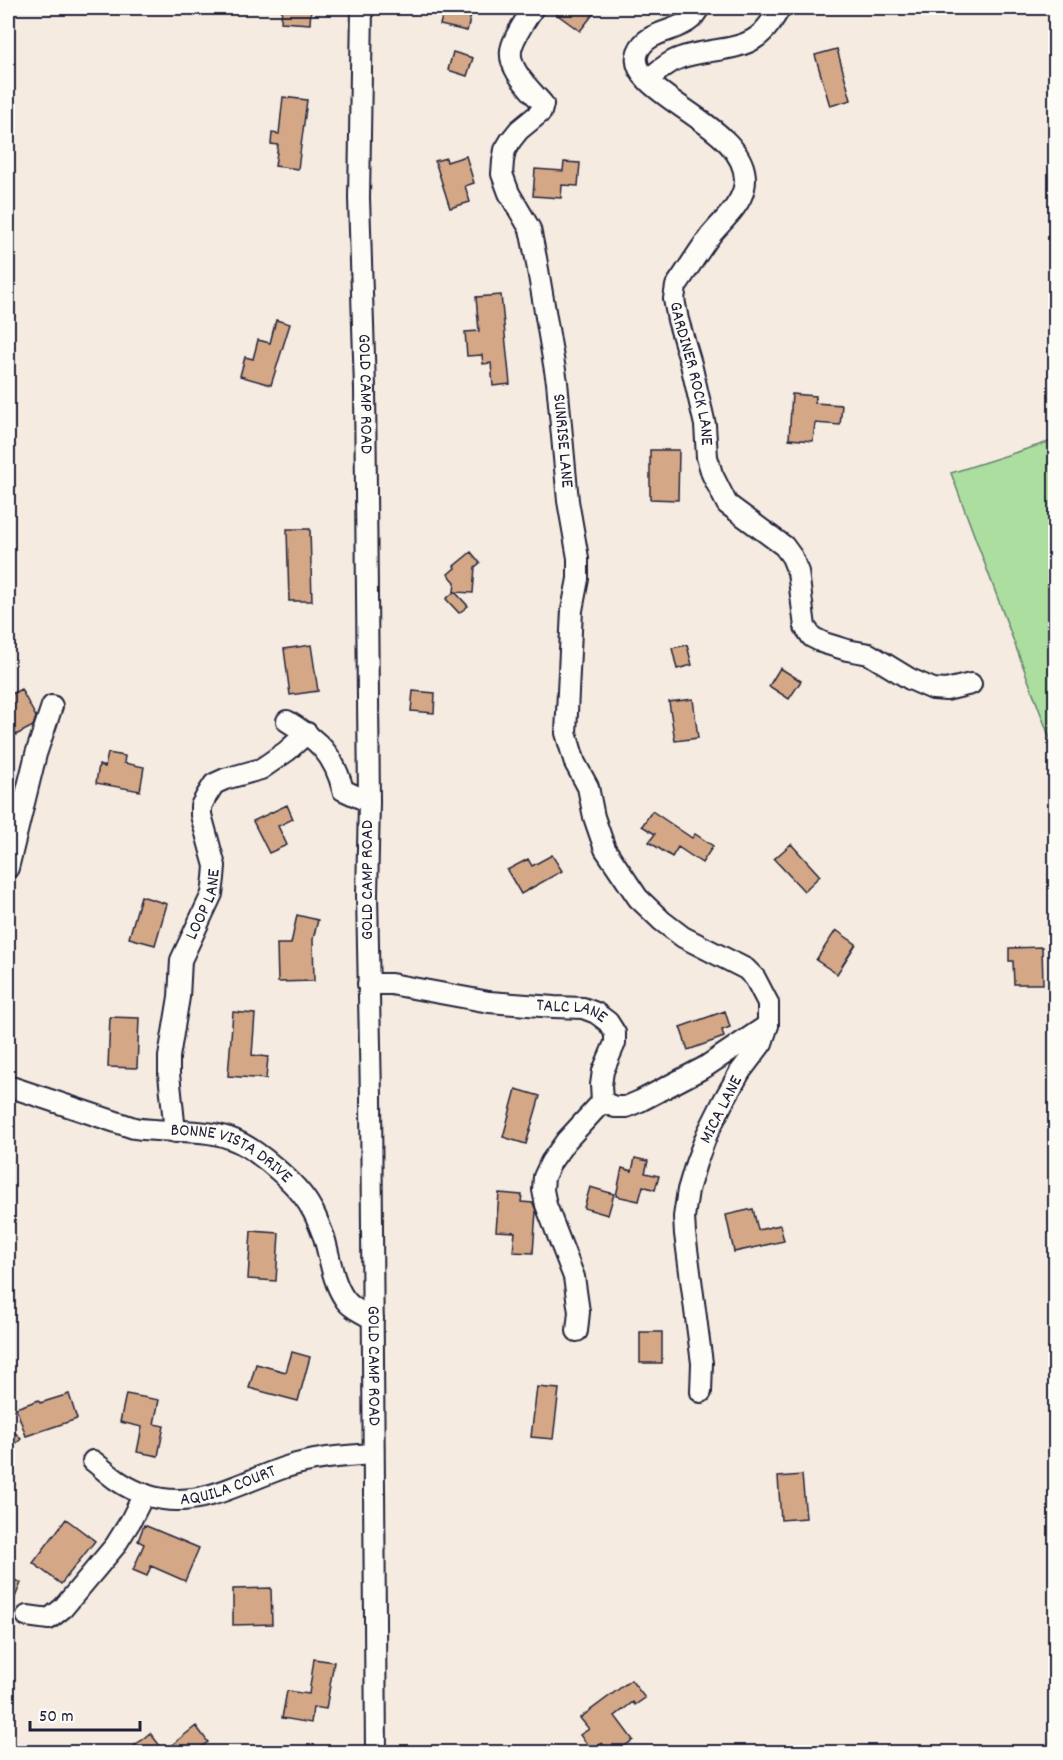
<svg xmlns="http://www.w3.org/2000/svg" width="1063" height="1760" font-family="Dekko,sans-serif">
<rect width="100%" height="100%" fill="#f5ebe0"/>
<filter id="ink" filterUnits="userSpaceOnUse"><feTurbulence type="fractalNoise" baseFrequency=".0167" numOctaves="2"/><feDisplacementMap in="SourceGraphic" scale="12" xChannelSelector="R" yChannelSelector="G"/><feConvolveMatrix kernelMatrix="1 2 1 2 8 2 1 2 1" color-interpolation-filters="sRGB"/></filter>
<g filter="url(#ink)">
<!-- green -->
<path fill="#abde9f" stroke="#66806d" stroke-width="1.5" d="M 1055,440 L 1056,440 L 1055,752 L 951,473 Z"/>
<!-- building -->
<path fill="#d4a886" stroke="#22223b" stroke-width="1.5" d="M 282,8 L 311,8 L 310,24 L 281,22 Z
M 444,8 L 455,8 L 472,11 L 467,31 L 440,25 Z
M 548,8 L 598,8 L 580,31 Z
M 837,49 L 851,100 L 830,106 L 815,55 Z
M 453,52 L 473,58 L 467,76 L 448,70 Z
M 283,97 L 307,100 L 298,169 L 275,166 L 278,145 L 271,144 L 272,133 L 279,134 Z
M 466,156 L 474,183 L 465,186 L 470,202 L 450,208 L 435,161 L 446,158 L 447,162 Z
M 564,162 L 580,163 L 578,186 L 562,185 L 561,198 L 533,196 L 535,169 L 563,171 Z
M 501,295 L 510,384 L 493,386 L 491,363 L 483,364 L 482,355 L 467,356 L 465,332 L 479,331 L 476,297 Z
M 276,320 L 290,324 L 271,385 L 240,376 L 245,357 L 253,359 L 258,340 L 270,343 Z
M 792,394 L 816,396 L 815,403 L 842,405 L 840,425 L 815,423 L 813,441 L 789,439 Z
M 650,450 L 679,450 L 678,500 L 650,499 Z
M 287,529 L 310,529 L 312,601 L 289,601 Z
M 471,552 L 480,563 L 475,567 L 473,593 L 455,592 L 468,606 L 459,613 L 446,599 L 454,592 L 455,582 L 448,574 L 455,568 L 454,566 Z
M 311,645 L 318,691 L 290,695 L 284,649 Z
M 687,645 L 692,665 L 677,669 L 672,648 Z
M 780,668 L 801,681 L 789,699 L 769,686 Z
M 21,689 L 36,717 L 33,726 L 16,735 L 8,720 L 8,696 Z
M 413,691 L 435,693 L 434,713 L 411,711 Z
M 693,699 L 698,738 L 675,741 L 669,702 Z
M 108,753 L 125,756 L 124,763 L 144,767 L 140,791 L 96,783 L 99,765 L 105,767 Z
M 287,805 L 293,819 L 278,826 L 287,845 L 269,853 L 253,821 Z
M 652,811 L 692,838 L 695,834 L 713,846 L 702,863 L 678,847 L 672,857 L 649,842 L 655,834 L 642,826 Z
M 791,844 L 820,876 L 804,891 L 774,859 Z
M 552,855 L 562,871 L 521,894 L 507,870 L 528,859 L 532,866 Z
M 141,896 L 167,904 L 155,945 L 129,938 Z
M 297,915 L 318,920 L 313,939 L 314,981 L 278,982 L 277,944 L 291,944 Z
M 836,930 L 856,944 L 837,974 L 816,960 Z
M 1042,947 L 1043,984 L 1014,984 L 1013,961 L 1009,961 L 1009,948 Z
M 725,1011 L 730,1027 L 722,1030 L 724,1037 L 688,1050 L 680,1027 Z
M 233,1012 L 255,1014 L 252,1055 L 268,1057 L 266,1079 L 228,1076 Z
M 110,1017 L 139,1018 L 137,1068 L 108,1067 Z
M 516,1089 L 540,1096 L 526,1144 L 503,1137 Z
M 635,1158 L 648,1161 L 645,1173 L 659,1176 L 655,1190 L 643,1186 L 639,1201 L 616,1196 L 622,1168 L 632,1171 Z
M 590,1187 L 614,1194 L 608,1215 L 584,1208 Z
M 499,1193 L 522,1195 L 521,1202 L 533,1203 L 536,1211 L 533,1253 L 513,1252 L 515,1232 L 496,1231 Z
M 753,1209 L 758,1230 L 780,1225 L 784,1241 L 734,1252 L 726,1215 Z
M 251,1231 L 279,1233 L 276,1281 L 248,1279 Z
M 640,1332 L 662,1332 L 662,1363 L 640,1363 Z
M 292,1352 L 310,1357 L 298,1401 L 249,1388 L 256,1364 L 286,1372 Z
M 537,1387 L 559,1389 L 553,1439 L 531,1437 Z
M 69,1394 L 77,1419 L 26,1436 L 16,1408 L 39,1400 L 40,1403 Z
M 126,1394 L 159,1400 L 154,1424 L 164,1426 L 158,1456 L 137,1452 L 142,1427 L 120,1422 Z
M 8,1425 L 21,1439 L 8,1451 Z
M 802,1475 L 806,1518 L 781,1520 L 778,1477 Z
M 66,1519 L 95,1541 L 61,1584 L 33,1563 Z
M 144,1525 L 199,1548 L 185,1581 L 151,1566 L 147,1576 L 133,1570 L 144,1544 L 138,1541 Z
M 8,1577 L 21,1583 L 8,1614 Z
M 271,1588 L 272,1624 L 233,1625 L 233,1589 Z
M 314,1659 L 334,1662 L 326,1709 L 313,1707 L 311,1723 L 282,1718 L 287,1691 L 309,1694 Z
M 631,1680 L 645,1698 L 635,1705 L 633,1702 L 615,1716 L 633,1740 L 616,1752 L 608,1752 L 602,1743 L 592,1751 L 580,1735 L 589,1729 L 580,1718 Z
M 196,1726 L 208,1742 L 195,1752 L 139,1752 L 134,1746 L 150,1733 L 164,1751 Z"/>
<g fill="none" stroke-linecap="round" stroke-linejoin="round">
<!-- minor casing -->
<g stroke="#22223b" stroke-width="24">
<g id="minor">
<path id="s1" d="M 362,8 L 359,198 L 365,388 L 369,802 L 367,895 L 371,1097 L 376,1752"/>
<path id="s2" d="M 533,8 C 526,20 516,33 512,46 C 505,67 530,89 543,104 L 541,112 L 519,130 L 511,140 L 505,150 L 503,161 L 502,174 L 509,193 L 530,229 L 536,258 L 557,382 L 568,501 L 578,558 L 578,579 L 572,610 L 566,733 L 575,763 L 588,787 L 594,817 L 605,849 L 638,898 L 662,921 L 683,937 L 746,969 L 755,978 L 768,1003 L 768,1025 L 762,1043 L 740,1072 L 724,1100 L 707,1134 L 696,1163 L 688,1190 L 684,1217 L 685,1234 L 702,1363 L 701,1392"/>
<path id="s3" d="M 699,8 C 697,11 694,16 691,19 C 675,33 647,30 638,52 C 622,95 758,126 744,188 C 740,207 721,222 710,236 C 698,252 688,269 676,286 L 674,299 L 678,320 L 691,364 L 705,425 L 707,457 L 712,474 L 727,504 L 784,546 L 792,557 L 798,572 L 805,627 L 812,637 L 824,643 L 847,650 L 869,654 L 910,679 L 933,689 L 946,690 L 971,684"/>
<path d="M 648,79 C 656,73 665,65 675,60 C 698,49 738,52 757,37 C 767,30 774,18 780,8"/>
<path d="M 287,721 C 318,740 334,754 343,790 L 369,802"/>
<path d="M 8,868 L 36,754 L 52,706"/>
<path id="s4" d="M 368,984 L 391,984 L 489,1002 L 554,1007 L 583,1008 L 596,1013 L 608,1022 L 615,1033 L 615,1043 L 603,1071 L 601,1085 L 602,1102"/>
<path id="s5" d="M 8,1086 L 134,1128 C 164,1133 202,1128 229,1138 C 254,1146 299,1185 311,1208 C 317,1217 320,1228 324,1237 C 330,1257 332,1280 344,1298 C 350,1308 363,1313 373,1319"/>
<path d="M 602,1102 L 615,1107 L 626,1107 L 640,1101 L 705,1067 L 768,1025"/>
<path id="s6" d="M 175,1132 L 169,1074 L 169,1057 L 179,997 L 181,960 L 212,894 L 214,878 L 215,866 L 201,815 L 201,806 L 207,795 L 214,784 L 225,779 L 261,769 L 287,751 L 307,733"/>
<path d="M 577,1331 L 579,1312 L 574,1277 L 546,1205 L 543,1190 L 544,1177 L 551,1162 L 566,1141 L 602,1102"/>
<path id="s7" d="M 93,1461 C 101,1467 109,1475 118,1481 C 178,1521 224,1489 283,1468 C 313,1458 342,1456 373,1454"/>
<path d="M 27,1616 L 49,1619 L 63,1608 L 115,1546 L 130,1522 L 144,1494"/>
</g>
</g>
<!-- minor -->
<use href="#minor" stroke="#fdfcf7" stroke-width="20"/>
</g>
</g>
<g text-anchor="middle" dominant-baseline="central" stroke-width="5" stroke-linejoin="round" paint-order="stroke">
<!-- street labels -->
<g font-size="18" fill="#22223b" stroke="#fdfcf7">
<text stroke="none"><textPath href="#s3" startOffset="471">GARDINER ROCK LANE</textPath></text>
<text stroke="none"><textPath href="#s1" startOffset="386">GOLD CAMP ROAD</textPath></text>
<text stroke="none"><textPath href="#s2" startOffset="474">SUNRISE LANE</textPath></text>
<text transform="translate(368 880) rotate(-90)">GOLD CAMP ROAD</text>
<text stroke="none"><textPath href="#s6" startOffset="234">LOOP LANE</textPath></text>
<text stroke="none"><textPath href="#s4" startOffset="206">TALC LANE</textPath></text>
<text transform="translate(722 1110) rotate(-63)">MICA LANE</text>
<text stroke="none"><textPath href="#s5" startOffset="236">BONNE VISTA DRIVE</textPath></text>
<text stroke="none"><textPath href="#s1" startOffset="1358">GOLD CAMP ROAD</textPath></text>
<text stroke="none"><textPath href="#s7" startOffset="148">AQUILA COURT</textPath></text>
</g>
</g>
<!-- margin -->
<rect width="1063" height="1760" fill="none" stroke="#fdfcf7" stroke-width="30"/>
<rect x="15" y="15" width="1033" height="1730" fill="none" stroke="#22223b" stroke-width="2" filter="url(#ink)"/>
<!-- scale -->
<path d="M30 1721v9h110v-9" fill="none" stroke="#22223b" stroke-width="3"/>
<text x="39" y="1721" font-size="18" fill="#22223b" stroke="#fdfcf7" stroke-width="4.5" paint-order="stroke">50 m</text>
</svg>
